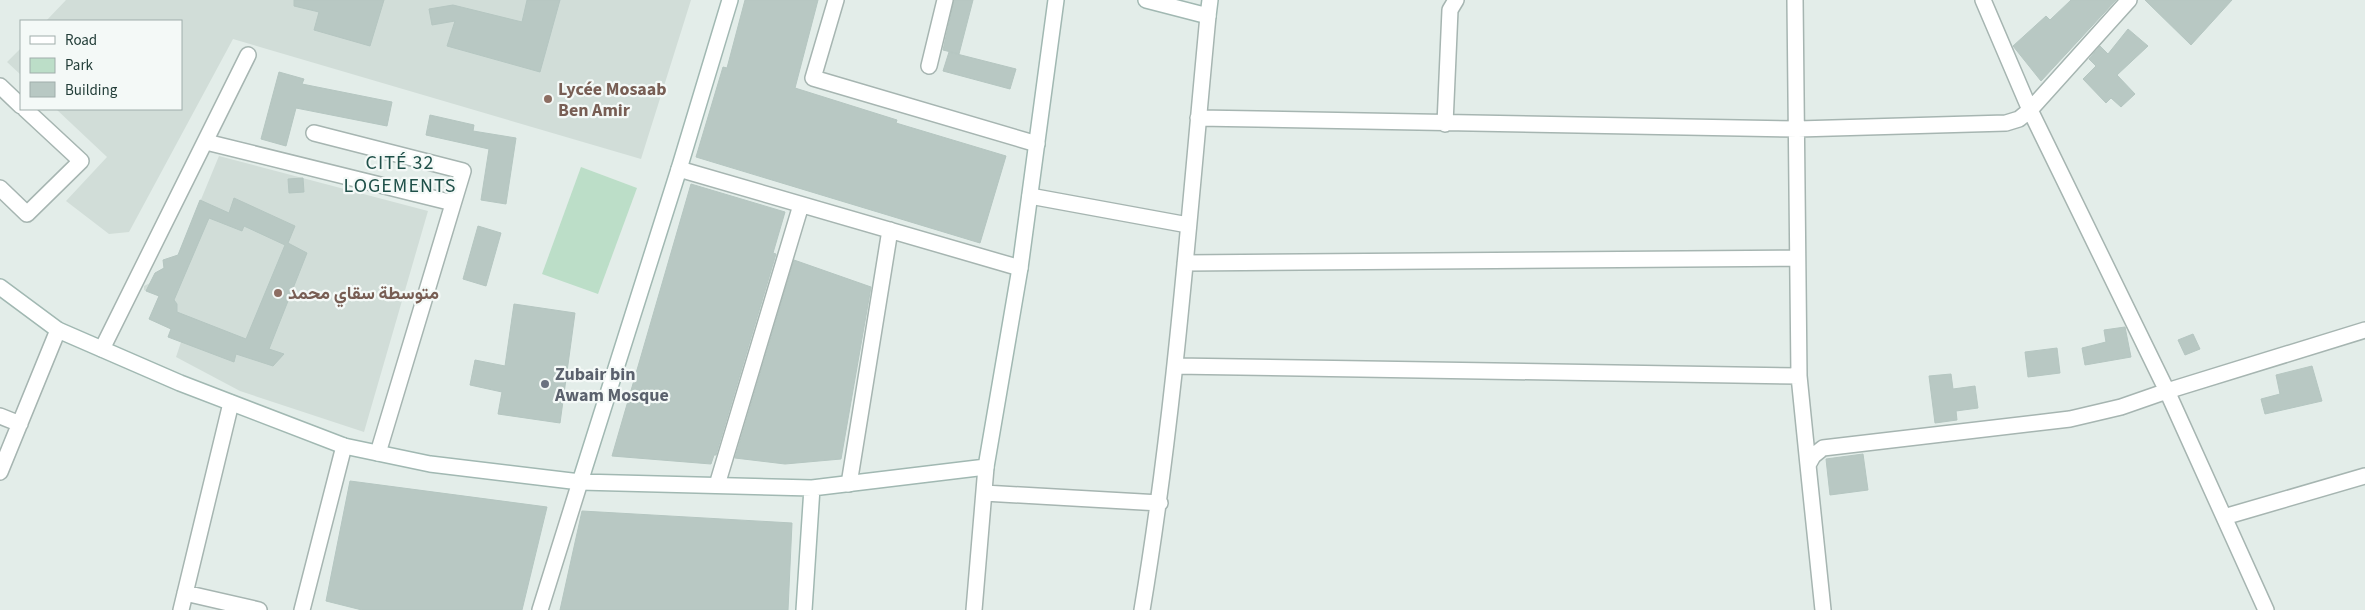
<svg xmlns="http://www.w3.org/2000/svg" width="2365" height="610" font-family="'Source Sans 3',Vazirmatn,sans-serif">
<rect width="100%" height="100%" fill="#e3ede9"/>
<!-- built -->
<path fill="#d1ddd8" d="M 66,0 L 691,0 L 641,159 L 233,39 L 129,232 L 109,234 L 66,201 L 107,157 L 56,109 L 181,109 L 181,21 L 46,21 Z
M 21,48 L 21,75 L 7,62 Z
M 219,156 L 428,211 L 364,432 L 240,391 L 176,357 L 181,342 L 171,329 L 149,319 L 159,296 L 144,290 L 144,286 L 150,283 L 155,273 L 164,268 L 163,262 L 166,259 L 176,260 Z"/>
<!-- green -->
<path fill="#bcdec8" d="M 581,167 L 637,188 L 598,294 L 542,274 Z"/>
<!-- building -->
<path fill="#b8c8c3" stroke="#b5c6c1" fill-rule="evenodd" d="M 294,0 L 384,0 L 370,46 L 314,30 L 319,12 L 294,6 Z
M 527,0 L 560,0 L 540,72 L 447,46 L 455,21 L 432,25 L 429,9 L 453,5 L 522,22 Z
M 745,0 L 818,0 L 795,88 L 897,120 L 896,123 L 1006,156 L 980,243 L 696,157 L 723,67 L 727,68 Z
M 954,0 L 973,0 L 959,54 L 943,50 Z
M 2071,0 L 2116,0 L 2041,81 L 2013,46 L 2046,16 L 2050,20 Z
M 2145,0 L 2232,0 L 2191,45 Z
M 2128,29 L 2148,46 L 2117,75 L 2135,94 L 2121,107 L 2111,98 L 2106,103 L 2083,79 L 2096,66 L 2089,59 L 2100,46 L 2108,54 Z
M 949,52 L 1016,69 L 1010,89 L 943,71 Z
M 279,72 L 304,79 L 302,84 L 392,102 L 387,126 L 296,108 L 286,146 L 261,139 Z
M 430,115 L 474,125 L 473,131 L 516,138 L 506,204 L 481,200 L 489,149 L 426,135 Z
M 303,178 L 304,192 L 289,193 L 288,179 Z
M 691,184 L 785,212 L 773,253 L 776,254 L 716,455 L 714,455 L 711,464 L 612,456 Z
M 234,198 L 295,226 L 288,243 L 307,253 L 269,349 L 284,354 L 273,366 L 236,354 L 234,362 L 168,337 L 171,329 L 149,319 L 159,296 L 146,291 L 155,273 L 164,268 L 163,260 L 178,255 L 200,200 L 229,213 ZM 209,218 L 242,231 L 244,226 L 285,245 L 246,339 L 177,312 L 177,304 L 174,300 Z
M 478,226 L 501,233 L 486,286 L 463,279 Z
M 794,260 L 871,287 L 841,459 L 785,464 L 735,458 Z
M 514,304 L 575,313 L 560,423 L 498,414 L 502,392 L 470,385 L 475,360 L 505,366 Z
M 2125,327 L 2131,357 L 2085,365 L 2082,348 L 2106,342 L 2104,330 Z
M 2193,334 L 2200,349 L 2185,355 L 2178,340 Z
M 2057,348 L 2060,373 L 2028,377 L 2025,352 Z
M 2312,366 L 2322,401 L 2265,414 L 2261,399 L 2280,394 L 2276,375 Z
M 1951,374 L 1953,389 L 1975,386 L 1978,408 L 1956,411 L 1957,420 L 1935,423 L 1929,376 Z
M 1863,454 L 1868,490 L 1830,495 L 1826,459 Z
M 350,481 L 547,507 L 522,610 L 362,610 L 326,601 Z
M 582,511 L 792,523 L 788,610 L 560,610 Z"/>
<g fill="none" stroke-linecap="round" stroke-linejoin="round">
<!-- street casing -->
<g stroke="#a6b5b1" stroke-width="18">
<path id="street" d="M 836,0 L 813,78 L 1037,144
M 1795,0 L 1799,376 L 1808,465
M 1983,0 L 2030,110 L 2167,391 L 2266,610
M 929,66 L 945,0
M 0,86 L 21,106
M 1198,118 L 1798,129 L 2006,123 L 2019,119 L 2030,110 L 2129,0
M 1445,124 L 1450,10 L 1456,0
M 314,133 L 463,171 L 378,453
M 206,142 L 453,203
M 679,169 L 1020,268
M 0,188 L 27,214 L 81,161 L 25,109
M 1030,196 L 1188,225
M 1185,263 L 1797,258
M 102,349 L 248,55
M 1175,366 L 1799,376
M 0,416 L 20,424
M 0,472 L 58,330
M 849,484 L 890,230
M 717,485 L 801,205
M 984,493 L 1160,503
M 2224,517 L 2365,476
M 185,593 L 259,610
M 181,610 L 231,403
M 302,610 L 344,446
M 540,610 L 580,482
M 974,610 L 986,467
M 1142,610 C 1175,413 1189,215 1208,16
M 1823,610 L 1808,465 L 1813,456 L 1823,448 L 2070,419 L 2121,407 L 2167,391 L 2365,330"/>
</g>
<!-- secondary casing -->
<g stroke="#a1b8b2" stroke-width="18">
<path id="secondary" d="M 1146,0 L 1208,16 L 1210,0
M 0,287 L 58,330 L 180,383 L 344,446 L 430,464 L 580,482 L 812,488 L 986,467 L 1020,268 L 1056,0
M 580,482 L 679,169 L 730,0
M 804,610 L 812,488"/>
</g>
<!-- street -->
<use href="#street" stroke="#fff" stroke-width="15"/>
<!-- secondary -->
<use href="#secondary" stroke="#fff" stroke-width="15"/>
</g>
<!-- markers -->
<g fill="#8d6e63" stroke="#f4f9f7" stroke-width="2">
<circle cx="548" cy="99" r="5"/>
<circle cx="278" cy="293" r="5"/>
</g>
<circle fill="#6b7280" stroke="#f4f9f7" stroke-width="2" cx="545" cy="384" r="5"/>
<g text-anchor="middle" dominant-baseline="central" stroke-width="4.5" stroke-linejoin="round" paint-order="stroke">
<!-- education labels -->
<g font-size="18" font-weight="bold" fill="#785e54" stroke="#f4f9f7" text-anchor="start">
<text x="558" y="89">Lycée Mosaab<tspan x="558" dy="21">Ben Amir</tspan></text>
<text x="288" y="293">متوسطة سقاي محمد</text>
</g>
<!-- worship labels -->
<g font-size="18" font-weight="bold" fill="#5b616d" stroke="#f4f9f7" text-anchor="start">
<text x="555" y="374">Zubair bin<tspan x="555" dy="21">Awam Mosque</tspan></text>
</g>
<!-- quarter labels -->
<g font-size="20" letter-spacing="1" fill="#1f5049" stroke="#f4f9f7">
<text x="400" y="163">CITÉ 32<tspan x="400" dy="23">LOGEMENTS</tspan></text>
</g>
</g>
<!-- legend -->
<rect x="20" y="20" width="162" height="90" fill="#f4f9f7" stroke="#a0aeab"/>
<rect x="30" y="36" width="25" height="8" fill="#ffffff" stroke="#a0aeab"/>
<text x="65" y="45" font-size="15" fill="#233e39">Road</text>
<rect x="30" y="58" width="25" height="15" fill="#bcdec8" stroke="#a0aeab"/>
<text x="65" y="70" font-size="15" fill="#233e39">Park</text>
<rect x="30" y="82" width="25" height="15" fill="#b8c8c3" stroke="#a0aeab"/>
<text x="65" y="95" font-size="15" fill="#233e39">Building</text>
</svg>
